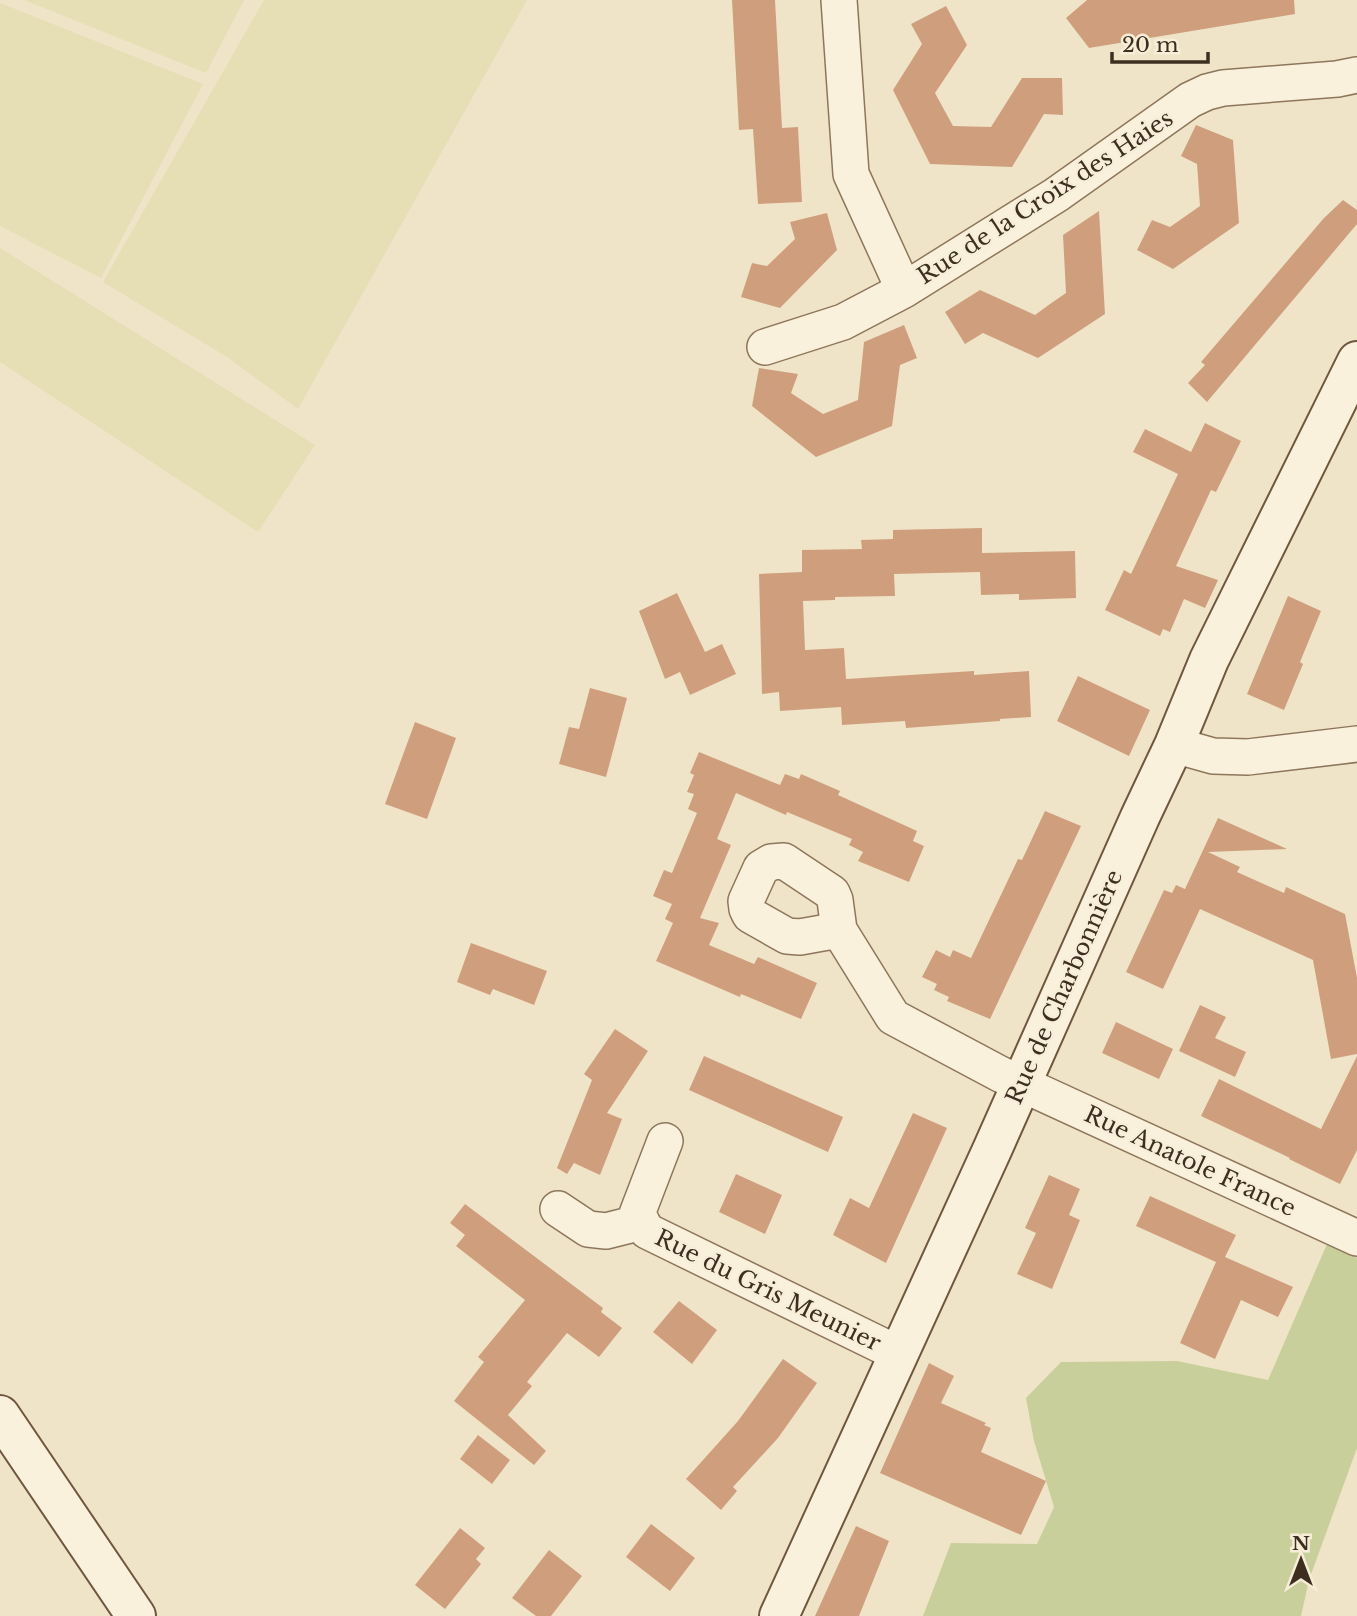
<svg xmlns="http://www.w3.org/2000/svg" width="1357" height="1616" font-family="'Libre Baskerville',serif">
<rect width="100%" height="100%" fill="#f0e4c8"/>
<!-- farmland -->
<path fill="#e6deb5" d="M 24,0 L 244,0 L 206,73 Z
M 264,0 L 527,0 L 298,409 L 227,357 L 103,282 Z
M 0,3 L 203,84 L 101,278 L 0,226 Z
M 0,248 L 315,445 L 258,532 L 0,362 Z"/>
<!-- green -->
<path fill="#c9cf9b" d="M 1327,1244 L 1357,1258 L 1357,1448 L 1309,1580 L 1301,1616 L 923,1616 L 951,1543 L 1037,1544 L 1054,1507 L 1034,1441 L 1026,1398 L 1061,1362 L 1177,1361 L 1268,1380 Z"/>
<!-- building -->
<path fill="#cf9f7d" d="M 732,0 L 775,0 L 782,128 L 798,127 L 802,202 L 758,204 L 753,129 L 739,130 Z
M 1087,0 L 1294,0 L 1295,14 L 1089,48 L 1066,18 Z
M 946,6 L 967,45 L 935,93 L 953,126 L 991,127 L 1022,78 L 1062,78 L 1063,115 L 1044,114 L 1012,167 L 930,164 L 893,90 L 922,44 L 911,24 Z
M 1196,125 L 1233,140 L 1239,223 L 1173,269 L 1137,250 L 1152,220 L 1170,227 L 1200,206 L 1197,164 L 1181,156 Z
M 1343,200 L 1357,210 L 1357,224 L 1207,402 L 1188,383 L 1205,365 L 1201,362 L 1324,218 Z
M 1099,211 L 1105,314 L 1038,358 L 983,333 L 965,344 L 945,312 L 980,290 L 1035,315 L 1050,304 L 1066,293 L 1063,235 Z
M 827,213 L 837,250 L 780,308 L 741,297 L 752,263 L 767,266 L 795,239 L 790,222 Z
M 904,325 L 917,358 L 900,365 L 892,426 L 816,457 L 752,406 L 759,368 L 798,374 L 791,393 L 823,414 L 858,400 L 864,342 Z
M 1205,423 L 1241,441 L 1216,492 L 1211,490 L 1176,566 L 1218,580 L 1205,608 L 1184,599 L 1170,632 L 1163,629 L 1160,636 L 1105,610 L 1124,570 L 1131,574 L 1178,474 L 1133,452 L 1145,429 L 1191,452 Z
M 982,528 L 982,553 L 1075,551 L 1076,598 L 1019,600 L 1019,594 L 981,595 L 980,572 L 894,574 L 895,596 L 835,597 L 835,600 L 803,601 L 805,650 L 844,648 L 846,679 L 974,671 L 974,675 L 1029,671 L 1031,717 L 1000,719 L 1000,721 L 906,728 L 905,721 L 842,725 L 841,707 L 780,711 L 779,692 L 762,694 L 759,574 L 802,572 L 802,550 L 862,549 L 861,540 L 893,539 L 893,530 Z
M 677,593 L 705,652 L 722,644 L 736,674 L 690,695 L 680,672 L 665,679 L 639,611 Z
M 1288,596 L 1321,611 L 1300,662 L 1303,664 L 1284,710 L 1247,694 Z
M 1078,676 L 1150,710 L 1129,756 L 1057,721 Z
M 590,688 L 627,698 L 606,777 L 559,764 L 569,727 L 579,729 Z
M 415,722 L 456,738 L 427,819 L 385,804 Z
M 699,752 L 780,785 L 785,774 L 799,779 L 801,774 L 840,791 L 838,795 L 917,831 L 913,841 L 924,846 L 909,882 L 858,861 L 863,852 L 849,845 L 852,839 L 787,812 L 786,815 L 736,793 L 717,839 L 731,845 L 700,918 L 719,923 L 709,945 L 754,964 L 758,957 L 817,983 L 801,1019 L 741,994 L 740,997 L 656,961 L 673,923 L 665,919 L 672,904 L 653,896 L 664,870 L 672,873 L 697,813 L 688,809 L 694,794 L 687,792 L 694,775 L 690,773 Z
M 1045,811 L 1081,826 L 990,1019 L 947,1001 L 949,997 L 934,990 L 937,984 L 922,977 L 936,950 L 950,957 L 953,950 L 971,958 L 1018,859 L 1022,860 Z
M 1218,818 L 1287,849 L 1208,852 L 1240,867 L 1237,872 L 1284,893 L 1286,887 L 1345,914 L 1357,978 L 1357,1054 L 1331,1059 L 1313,960 L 1200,909 L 1163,989 L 1126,972 L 1164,890 L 1172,893 L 1176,885 L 1185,889 Z
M 471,943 L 547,971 L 534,1005 L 493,989 L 490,995 L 457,982 Z
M 1200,1005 L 1226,1017 L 1215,1038 L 1246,1052 L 1235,1077 L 1179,1051 Z
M 1116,1022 L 1173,1049 L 1159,1079 L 1102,1053 Z
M 615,1029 L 648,1051 L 607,1113 L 622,1119 L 600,1175 L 574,1163 L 567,1174 L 557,1168 L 592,1080 L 584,1074 Z
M 704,1056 L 843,1117 L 828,1152 L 689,1090 Z
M 1357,1056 L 1357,1150 L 1340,1184 L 1289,1159 L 1290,1158 L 1201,1116 L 1219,1079 L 1321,1129 Z
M 913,1113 L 947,1128 L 886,1263 L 833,1235 L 850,1198 L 869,1208 Z
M 736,1174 L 782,1195 L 765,1234 L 719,1212 Z
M 1049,1175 L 1080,1189 L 1069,1215 L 1080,1220 L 1052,1289 L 1017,1274 L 1036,1233 L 1025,1228 Z
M 1150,1196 L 1236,1235 L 1225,1257 L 1293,1287 L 1278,1317 L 1241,1300 L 1215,1359 L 1180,1343 L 1216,1262 L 1136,1226 Z
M 465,1204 L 603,1308 L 601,1312 L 622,1328 L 599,1357 L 567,1333 L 527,1382 L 532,1386 L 508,1415 L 546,1451 L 534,1465 L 454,1401 L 484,1362 L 478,1357 L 525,1300 L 456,1246 L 465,1235 L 450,1223 Z
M 679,1301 L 717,1330 L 692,1364 L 653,1332 Z
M 783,1359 L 817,1383 L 778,1438 L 733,1487 L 737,1491 L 721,1510 L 686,1479 L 738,1421 Z
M 929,1363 L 954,1376 L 941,1403 L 986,1423 L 984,1425 L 991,1428 L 981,1452 L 1046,1481 L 1021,1535 L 880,1473 Z
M 478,1435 L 510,1460 L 492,1484 L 460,1459 Z
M 651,1524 L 695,1558 L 670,1591 L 626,1557 Z
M 856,1526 L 889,1541 L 859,1616 L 815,1616 Z
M 460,1528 L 485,1548 L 476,1559 L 481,1564 L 445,1609 L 415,1585 Z
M 549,1550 L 582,1576 L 551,1616 L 536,1616 L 512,1598 Z"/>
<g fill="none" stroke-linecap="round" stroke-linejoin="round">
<!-- street casing -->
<g stroke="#8d765c" stroke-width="38">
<path id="street" d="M 839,0 L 851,174 L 904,290 L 1056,195 L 1190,100 L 1207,92 L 1223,88 L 1337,79 L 1357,75
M 765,347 L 843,322 L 904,290
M 1174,745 L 1213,756 L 1248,757 L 1357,744
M 839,930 L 800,937 L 787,936 L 750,915 L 747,909 L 746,901 L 761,868 L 771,862 L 784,861 L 832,893 L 835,900 L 839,930 L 893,1017 L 1000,1074 L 1357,1238
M 665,1141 L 637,1214 L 647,1231 L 899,1354
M 558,1209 L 588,1229 L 606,1231 L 642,1222"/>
</g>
<!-- secondary casing -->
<g stroke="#6f573f" stroke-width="42">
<path id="secondary" d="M 0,1415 L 136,1616
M 779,1616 L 992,1150 L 1140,817 L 1174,745 L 1209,660 L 1357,361"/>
</g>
<!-- street -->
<use href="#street" stroke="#faf1dc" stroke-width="35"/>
<!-- secondary -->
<use href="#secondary" stroke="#faf1dc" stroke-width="38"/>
</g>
<g text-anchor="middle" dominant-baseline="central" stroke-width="5" stroke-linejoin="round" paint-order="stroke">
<!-- street labels -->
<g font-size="23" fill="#3d2e20" stroke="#f7eed8">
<text transform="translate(1045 197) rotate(-33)">Rue de la Croix des Haies</text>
<text transform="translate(1064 987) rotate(-66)">Rue de Charbonnière</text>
<text transform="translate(1190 1161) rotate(25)">Rue Anatole France</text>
<text transform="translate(768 1290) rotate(26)">Rue du Gris Meunier</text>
</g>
</g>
<!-- north arrow -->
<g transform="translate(1301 1560)" stroke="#f7eed8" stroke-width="5" paint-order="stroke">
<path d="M0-5L12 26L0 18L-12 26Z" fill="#3d2e20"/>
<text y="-10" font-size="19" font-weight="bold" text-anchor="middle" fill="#3d2e20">N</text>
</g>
<!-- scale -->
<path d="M1112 52v10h96v-10" fill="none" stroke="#3d2e20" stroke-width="3.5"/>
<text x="1122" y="52" font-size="21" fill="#3d2e20" stroke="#f7eed8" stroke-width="5" paint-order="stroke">20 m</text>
</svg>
